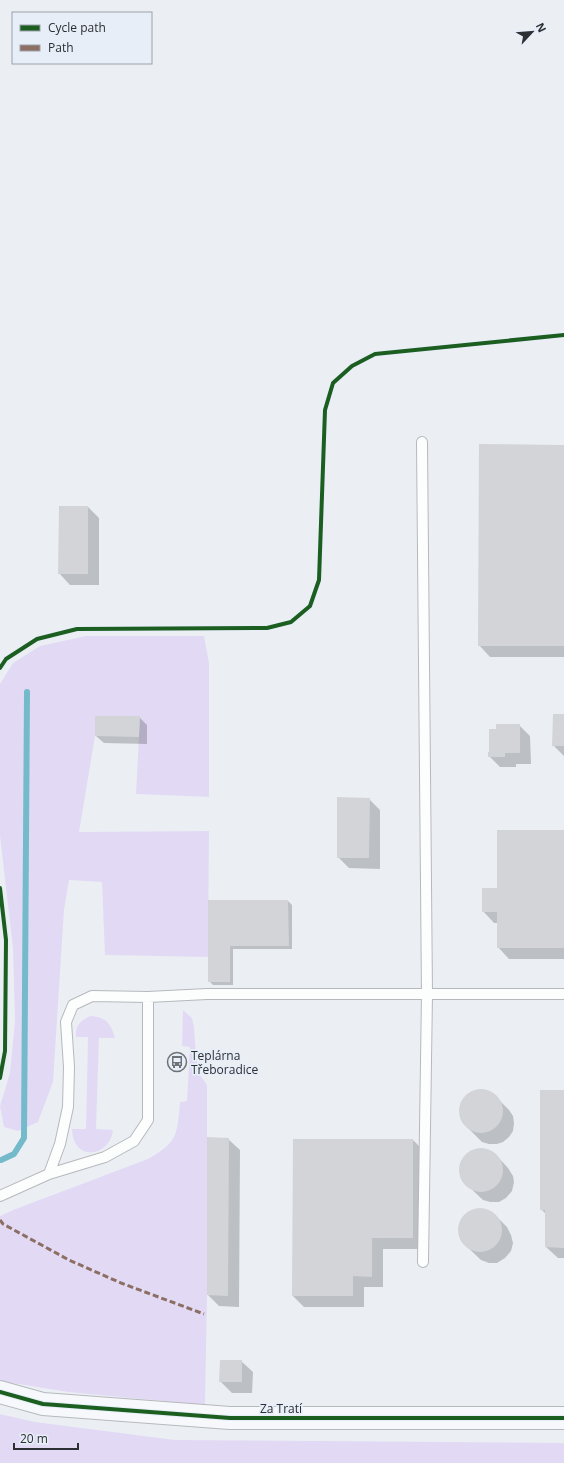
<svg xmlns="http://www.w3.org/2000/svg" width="564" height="1463" font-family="'Open Sans',sans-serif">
<rect width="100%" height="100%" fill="#ebeff4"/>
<!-- green -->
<path fill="#e2daf5" d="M 86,636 L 204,636 L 209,663 L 209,797 L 136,794 L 140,716 L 95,716 L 95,736 L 79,832 L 209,831 L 208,957 L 105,955 L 102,882 L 69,880 L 64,910 L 53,1082 L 38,1122 L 18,1131 L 4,1127 L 0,1106 L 10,1073 L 15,1021 L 13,948 L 0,836 L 0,684 L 13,663 L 40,646 Z
M 183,1010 L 192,1018 L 194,1027 L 196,1057 L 199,1074 L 207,1085 L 207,1295 L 205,1405 L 68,1392 L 0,1381 L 0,1216 L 13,1210 L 148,1159 C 178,1142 177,1135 180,1102 L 187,1101 L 190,1047 L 182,1046 Z
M 90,1016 C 106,1017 111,1023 115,1038 L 99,1038 L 96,1129 L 113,1130 C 110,1157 73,1163 72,1129 L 86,1129 L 88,1037 L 76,1037 C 75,1026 80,1021 90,1016 Z
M 0,1414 L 35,1422 L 175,1440 L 564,1443 L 564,1463 L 0,1463 Z"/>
<!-- shadow -->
<path fill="#0003" d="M 564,446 L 564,657 L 490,657 L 479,645 Z
M 88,507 L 99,518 L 99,585 L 70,585 L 59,573 Z
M 564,715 L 564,756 L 553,745 Z
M 139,717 L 147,725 L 147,744 L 104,743 L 96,736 Z
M 519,725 L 530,736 L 531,764 L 516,764 L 516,767 L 500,767 L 489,756 L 497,730 Z
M 369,799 L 380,810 L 380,869 L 349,868 L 338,857 Z
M 564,831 L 564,959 L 509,959 L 498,947 L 498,923 L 494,923 L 483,911 L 498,889 Z
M 209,901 L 288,901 L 292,905 L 292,949 L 233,949 L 233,985 L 213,985 L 209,981 Z
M 478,1090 L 485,1090 L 492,1093 L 509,1110 L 513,1116 L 514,1123 L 513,1131 L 509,1137 L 503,1142 L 497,1144 L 489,1144 L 482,1142 L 465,1125 L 461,1119 L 460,1111 L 461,1104 L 465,1098 L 470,1093 Z
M 564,1091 L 564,1258 L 558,1258 L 546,1247 L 546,1214 L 541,1209 Z
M 228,1139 L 240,1150 L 239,1307 L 219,1306 L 208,1295 Z
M 413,1140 L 424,1151 L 424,1249 L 383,1249 L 383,1287 L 364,1287 L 364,1307 L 304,1307 L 293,1296 Z
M 483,1150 L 489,1151 L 497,1156 L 508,1168 L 513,1176 L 514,1182 L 512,1191 L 506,1198 L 499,1202 L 490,1202 L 483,1200 L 465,1183 L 462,1177 L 461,1168 L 464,1160 L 468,1155 L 474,1151 Z
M 479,1209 L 487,1211 L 495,1215 L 507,1227 L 511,1235 L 513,1243 L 511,1251 L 505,1258 L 497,1263 L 489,1263 L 481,1260 L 462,1242 L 459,1234 L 460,1225 L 464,1217 L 470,1212 Z
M 241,1361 L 253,1372 L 252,1393 L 232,1393 L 220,1381 Z"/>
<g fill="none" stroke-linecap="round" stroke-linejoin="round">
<!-- stream -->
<path stroke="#74baca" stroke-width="6" d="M 1,1160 L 14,1154 L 24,1138 L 27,692"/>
</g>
<!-- building -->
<path fill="#d2d4d8" d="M 479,444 L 564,445 L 564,646 L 478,646 Z
M 59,506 L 88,506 L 88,574 L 58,574 Z
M 553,714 L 564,714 L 564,746 L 552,746 Z
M 95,716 L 140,716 L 139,737 L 95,736 Z
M 496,724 L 520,724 L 520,753 L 505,753 L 505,757 L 488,757 L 488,752 L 489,752 L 489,729 L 496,729 Z
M 337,797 L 370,798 L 369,858 L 337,858 Z
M 497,830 L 564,830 L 564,948 L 497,948 L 497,912 L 482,912 L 482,888 L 497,888 Z
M 208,900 L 288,900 L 289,946 L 230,946 L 230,982 L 208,982 Z
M459 1111a22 22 0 1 1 44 0a22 22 0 1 1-44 0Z
M 540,1090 L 564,1090 L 564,1248 L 545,1247 L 545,1210 L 540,1210 Z
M 207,1137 L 229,1138 L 228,1296 L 207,1295 Z
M 293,1139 L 413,1139 L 413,1238 L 372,1238 L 372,1277 L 353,1276 L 353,1296 L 292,1296 Z
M459 1170a22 22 0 1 1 44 0a22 22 0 1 1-44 0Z
M458 1230a22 22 0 1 1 44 0a22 22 0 1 1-44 0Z
M 220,1360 L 242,1360 L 242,1382 L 219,1382 Z"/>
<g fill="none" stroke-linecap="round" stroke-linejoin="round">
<!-- lane casing -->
<g stroke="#b6b9bc" stroke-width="12">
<path id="lane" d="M 422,442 L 427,994 L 423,1262
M 49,1174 L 60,1144 L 68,1107 L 69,1067 L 66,1022 L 73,1005 L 92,996 L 148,997 L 207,994 L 564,994
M 0,1196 L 49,1174 L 105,1157 L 134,1141 L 148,1120 L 148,997"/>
</g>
<!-- secondary casing -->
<g stroke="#b6b9bc" stroke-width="24">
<path id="secondary" d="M 0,1392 L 43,1404 L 230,1418 L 564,1418"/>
</g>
<!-- lane -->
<use href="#lane" stroke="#fcfdfd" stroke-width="10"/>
<!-- secondary -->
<use href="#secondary" stroke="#f6f8fb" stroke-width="22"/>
<!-- quiet -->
<path stroke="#8d6e63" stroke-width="3" stroke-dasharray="6 3" stroke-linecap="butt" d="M 0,1220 L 3,1224 L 69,1260 L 121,1283 L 204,1314"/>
<!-- cycleway casing -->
<g stroke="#e7eef8" stroke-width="6">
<path id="cycleway" d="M 0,668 L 6,659 L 37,639 L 77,629 L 267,628 L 291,622 L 310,606 L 319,580 L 325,410 L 333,383 L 352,366 L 375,354 L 564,335
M 0,888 L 6,940 L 5,1051 L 0,1078
M 0,1392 L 43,1404 L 230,1418 L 564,1418"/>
</g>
<!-- cycleway -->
<use href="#cycleway" stroke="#1b5e20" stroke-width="4"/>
</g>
<!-- icons -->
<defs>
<g id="bus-ring" transform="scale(1)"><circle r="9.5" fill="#e7eef8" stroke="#6e7276" stroke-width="1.5"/><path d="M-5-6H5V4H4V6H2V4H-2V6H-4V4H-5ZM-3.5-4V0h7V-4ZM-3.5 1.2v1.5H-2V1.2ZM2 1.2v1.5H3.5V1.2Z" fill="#6e7276"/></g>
</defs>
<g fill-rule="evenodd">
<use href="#bus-ring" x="177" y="1062"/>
</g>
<g text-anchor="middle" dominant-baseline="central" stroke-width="3.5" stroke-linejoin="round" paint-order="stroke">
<!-- poi labels -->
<g font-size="12" fill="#2b2e32" stroke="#e7eef8" text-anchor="start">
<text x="191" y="1055">Teplárna<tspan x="191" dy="14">Třeboradice</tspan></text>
</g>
<!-- street labels -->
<g font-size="12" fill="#2b2e32" stroke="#e7eef8">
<text x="281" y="1408">Za Tratí</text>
</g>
</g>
<!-- legend -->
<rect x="12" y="12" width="140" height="52" fill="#e7eef8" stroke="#9ca1a9"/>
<rect x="20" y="25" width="20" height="6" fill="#1b5e20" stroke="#9ca1a9"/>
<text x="48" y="32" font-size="12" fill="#2b2e32">Cycle path</text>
<rect x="20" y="45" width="20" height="6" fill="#8d6e63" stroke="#9ca1a9"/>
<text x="48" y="52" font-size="12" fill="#2b2e32">Path</text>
<!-- north arrow -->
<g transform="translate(532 32) rotate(64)" stroke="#e7eef8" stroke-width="3" paint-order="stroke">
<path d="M0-3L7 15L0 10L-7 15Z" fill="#2b2e32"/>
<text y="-6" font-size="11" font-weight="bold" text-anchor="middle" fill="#2b2e32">N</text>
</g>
<!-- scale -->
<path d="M14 1443v6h64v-6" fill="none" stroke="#2b2e32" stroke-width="2"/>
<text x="20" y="1443" font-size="12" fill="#2b2e32" stroke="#e7eef8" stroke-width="3" paint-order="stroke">20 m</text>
</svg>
